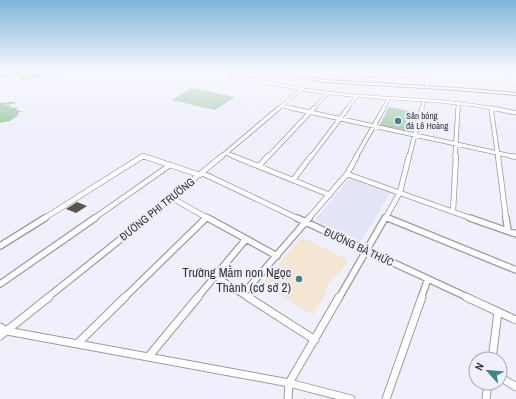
<svg xmlns="http://www.w3.org/2000/svg" width="516" height="399" font-family="'Archivo Narrow',sans-serif">
<rect width="100%" height="100%" fill="#f0f0fc"/>
<!-- built -->
<path fill="#e4e4f7" d="M 351,177 L 391,192 L 361,241 L 315,220 Z"/>
<!-- education -->
<path fill="#f5e5d3" d="M 302,237 L 348,260 L 339,274 L 335,275 L 326,288 L 327,291 L 313,315 L 262,284 Z"/>
<!-- green -->
<path fill="#b6d4bc" d="M 192,88 L 235,97 L 215,110 L 171,100 Z
M 389,107 L 416,112 L 409,132 L 379,126 Z"/>
<!-- forest -->
<path fill="#a8cfb0" d="M 11,71 L 69,71 L 21,81 L 17,81 L 21,79 L 20,76 L 10,74 L 0,79 L 0,75 Z
M 9,102 L 17,102 L 13,104 L 3,105 L 11,106 L 11,108 L 18,107 L 16,110 L 22,111 L 18,113 L 18,115 L 10,121 L 0,123 L 0,103 Z"/>
<!-- building -->
<path fill="#5b534c" d="M 77,202 L 87,206 L 76,213 L 66,209 Z"/>
<g fill="none" stroke-linecap="round" stroke-linejoin="round">
<!-- street-far4 casing -->
<g stroke="#9a9aa5" stroke-width="3.5">
<path id="street-far4" d="M 321,71 L 339,75
M 360,71 L 425,78
M 231,76 L 301,89
M 424,76 L 428,87
M 336,77 L 349,76 L 394,82
M 301,89 C 365,101 432,96 496,109
M 282,106 L 295,109
M 278,109 L 312,80
M 313,109 L 327,94
M 347,109 L 357,96
M 383,109 L 389,98
M 422,109 L 424,100
M 458,109 L 458,102"/>
</g>
<!-- street-far3 casing -->
<g stroke="#9a9aa5" stroke-width="5">
<path id="street-far3" d="M 291,108 L 516,157
M 491,108 L 498,157
M 492,108 L 516,113
M 226,153 L 236,157
M 141,157 L 146,157
M 221,157 L 279,108
M 268,157 L 314,108
M 311,157 L 348,108
M 356,157 L 384,108
M 409,157 L 422,108
M 455,157 L 458,108"/>
</g>
<!-- street-far2 casing -->
<g stroke="#9a9aa5" stroke-width="6">
<path id="street-far2" d="M 233,156 L 330,195
M 498,156 L 506,219
M 511,156 L 516,157
M 259,166 L 268,156
M 202,173 L 299,219
M 347,174 L 473,219
M 293,180 L 311,156
M 172,198 L 209,219
M 453,211 L 456,156
M 386,217 L 390,219
M 43,219 L 143,156 L 200,175
M 93,219 L 170,165
M 145,219 L 222,156
M 205,219 L 207,217
M 308,219 L 347,174 L 357,156
M 385,219 L 400,192 L 409,156"/>
</g>
<!-- street-far1 casing -->
<g stroke="#9a9aa5" stroke-width="8">
<path id="street-far1" d="M 208,218 L 277,256
M 297,218 L 469,298
M 388,218 L 516,270
M 470,218 L 516,234
M 506,218 L 508,231
M 0,246 L 45,218
M 215,276 L 249,298
M 0,284 L 95,218
M 243,294 L 309,218
M 47,298 L 147,218
M 124,298 L 206,218
M 197,298 L 246,239
M 339,298 L 385,218
M 421,298 L 428,279"/>
</g>
<!-- street casing -->
<g stroke="#9a9aa5" stroke-width="9">
<path id="street" d="M 248,297 L 315,340
M 466,297 L 516,320
M 0,327 L 7,331 L 289,383 L 351,399
M 0,336 L 49,297
M 78,343 L 125,297
M 149,356 L 198,297
M 492,359 L 498,312
M 500,377 L 516,387
M 288,399 L 289,383 L 339,297
M 386,399 L 422,297
M 486,399 L 488,383"/>
</g>
<!-- secondary casing -->
<g stroke="#9a9aa5" stroke-width="2">
<path id="secondary" d="M 259,71 L 267,71 L 325,80 L 458,88 L 516,93 L 516,95 L 458,90 L 325,82 Z"/>
</g>
<!-- street-far4 -->
<use href="#street-far4" stroke="#fff" stroke-width="2.5"/>
<!-- street-far3 -->
<use href="#street-far3" stroke="#fff" stroke-width="3.5"/>
<!-- street-far2 -->
<use href="#street-far2" stroke="#fff" stroke-width="4.5"/>
<!-- street-far1 -->
<use href="#street-far1" stroke="#fff" stroke-width="5.5"/>
<!-- street -->
<use href="#street" stroke="#fff" stroke-width="7"/>
<!-- secondary -->
<use href="#secondary" fill="#fff" fill-rule="evenodd"/>
</g>
<!-- sky -->
<linearGradient id="sky" x2="0" y2="1"><stop stop-color="#7eb6d9"/><stop offset="0.56" stop-color="#f8f8fe"/><stop offset="1" stop-color="#f8f8fe" stop-opacity="0"/></linearGradient>
<rect width="516" height="127" fill="url(#sky)"/>
<!-- markers -->
<g fill="#3d848e" stroke="#f0f0fc" stroke-width="1.5">
<circle cx="398" cy="121" r="4"/>
<circle cx="299" cy="279" r="4"/>
</g>
<g text-anchor="middle" dominant-baseline="central" stroke-width="4" stroke-linejoin="round" paint-order="stroke">
<!-- far-poi labels -->
<g font-size="9" fill="#343438" stroke="#f0f0fc" text-anchor="start">
<text x="406" y="116">Sân bóng<tspan x="406" dy="10">đá Lê Hoàng</tspan></text>
</g>
<!-- street labels -->
<g font-size="11" fill="#343438" stroke="#f0f0fc">
<text transform="translate(157 209) rotate(-39)">ĐƯỜNG PHI TRƯỜNG</text>
<text transform="translate(359 247) rotate(25)">ĐƯỜNG BÀ THỨC</text>
</g>
<!-- near-poi labels -->
<g font-size="13" fill="#343438" stroke="#f0f0fc" text-anchor="end">
<text x="291" y="272">Trường Mầm non Ngọc<tspan x="291" dy="15">Thành (cơ sở 2)</tspan></text>
</g>
</g>
<!-- north arrow -->
<g transform="translate(488 371) rotate(297)"><circle r="19" fill="#f0f0fc" stroke="#a5a5ae"/>
<path d="M0-3L7 15L0 10L-7 15Z" fill="#3d848e"/>
<text y="-6" font-size="11" font-weight="bold" text-anchor="middle" fill="#343438">N</text>
</g>
</svg>
